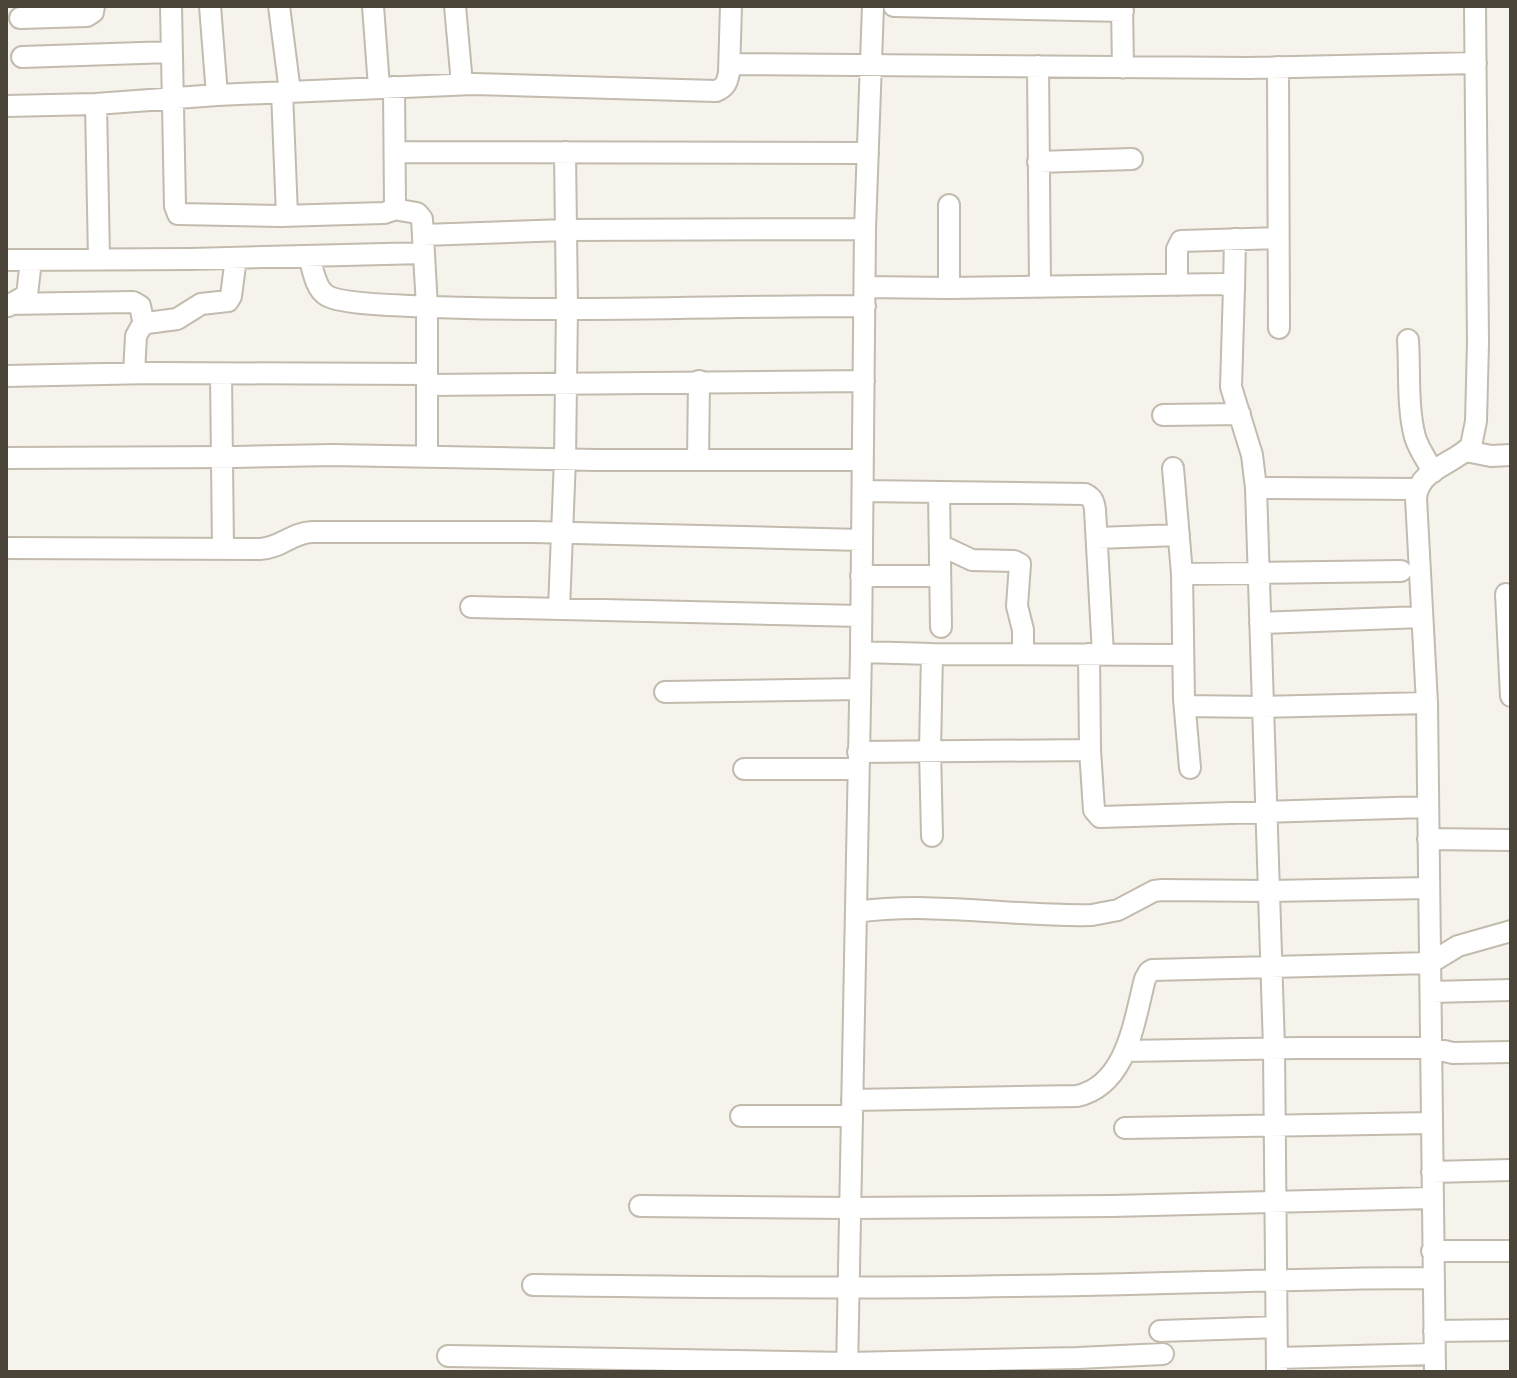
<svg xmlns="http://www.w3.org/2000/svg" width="1517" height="1378" font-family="Inter,sans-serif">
<rect width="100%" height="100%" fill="#f6f3ec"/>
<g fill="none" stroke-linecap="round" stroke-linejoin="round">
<!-- minor casing -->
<g stroke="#c2bbae" stroke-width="24">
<path id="minor" d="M 171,6 L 175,206 L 178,214 L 280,216 L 384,213 L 396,209
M 210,6 L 217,95
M 279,6 L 290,92
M 373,6 L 379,87
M 455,6 L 462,84
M 894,6 L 1123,11
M 1122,6 L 1123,68
M 20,18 L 87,16 L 93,12 L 94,6
M 22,57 L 171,52
M 730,64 L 1249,68 L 1476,63
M 1038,66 L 1040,287
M 1278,67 L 1279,328
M 394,87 L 395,207 L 399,210 L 417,213 L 422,219 L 427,307 L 427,456
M 282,92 L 287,215
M 96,104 L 99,259
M 6,106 L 96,104 L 217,95 L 473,84 L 716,91 C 726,87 727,82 729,73 L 731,6
M 395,152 L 868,153
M 1038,162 L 1132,159
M 423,235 L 565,230 L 865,229
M 309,257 C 313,269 315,288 326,295 C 339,304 392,305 410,306 C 561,313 714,306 865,306
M 6,260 L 190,259 L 424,253
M 1177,285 L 1177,249 L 1181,241 L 1278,238
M 865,287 L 949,288 L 1223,284 L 1234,288 L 1231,387 L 1252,455 L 1256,488 L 1274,1048 L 1277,1372
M 949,288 L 949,205
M 1234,288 L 1235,239
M 6,304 L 133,302 L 140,306 L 144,325
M 8,306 L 27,295 L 31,260
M 1408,340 C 1410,371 1407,407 1415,437 C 1419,450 1427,460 1433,472
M 134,373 L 136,336 L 141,327 L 147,323 L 177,319 L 201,304 L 228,301 L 231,296 L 236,258
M 221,374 L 223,549
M 6,376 L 152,373 L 427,374
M 428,385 L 864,381
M 1163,415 L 1240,414
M 1466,451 L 1491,456 L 1511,455
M 6,458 L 235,457 L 332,455 L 596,460 L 863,460
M 698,460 L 699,381
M 1173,468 L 1182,574 L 1184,699 L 1190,768
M 1256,488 L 1417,489
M 863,491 L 1085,494 C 1093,498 1094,502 1095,510 L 1103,654
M 939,493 L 941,627
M 1097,538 L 1179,535
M 940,545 L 972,560 L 1014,561 L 1020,564 L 1017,606 L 1023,630 L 1023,653
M 6,548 L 260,549 C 281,548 291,533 312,532 L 533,532 L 862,540
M 1182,574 L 1401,571
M 861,576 L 940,576
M 1506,594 L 1511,696
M 471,607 L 860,616
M 559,609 L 565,459 L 567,308 L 565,152
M 1260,623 L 1422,617
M 861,652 L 932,654 L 1183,655
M 932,654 L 930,750 L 932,836
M 1089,654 L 1090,750 L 1094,810 L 1100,817 L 1427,807
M 665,692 L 860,689
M 1185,706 L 1264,707 L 1427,703
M 858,752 L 1090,750
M 744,769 L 857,769
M 1428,839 L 1511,840
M 856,912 C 934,901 1013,917 1092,915 L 1118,910 L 1154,891 L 1162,890 L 1270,891 L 1429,888
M 1431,992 L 1511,990
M 1125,1051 L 1299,1048 L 1431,1048 L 1453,1053 L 1511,1052
M 852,1100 L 1077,1096 C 1127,1085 1134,1021 1145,979 L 1149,972 L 1152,970 L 1430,963 L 1458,946 L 1511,931
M 741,1116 L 852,1116
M 1125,1128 L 1432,1123
M 1432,1172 L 1511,1170
M 640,1206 L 850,1208 L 1112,1206 L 1432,1198
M 1432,1251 L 1511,1251
M 533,1285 C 693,1287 853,1289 1013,1286 C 1153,1285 1293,1278 1433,1278
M 1160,1331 L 1276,1327
M 1434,1331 L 1511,1330
M 448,1356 L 848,1363 L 1078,1358 L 1163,1354
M 1277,1358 L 1434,1354
M 847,1372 L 861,652 L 865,229 L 873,6
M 1435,1372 L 1427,703 L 1416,498 C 1419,469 1452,465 1471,446 L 1476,421 L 1478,343 L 1475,6"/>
</g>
<!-- minor -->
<use href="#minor" stroke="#fff" stroke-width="20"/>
</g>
<!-- border -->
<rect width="1517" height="1378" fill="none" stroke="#4b4439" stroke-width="16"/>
</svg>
